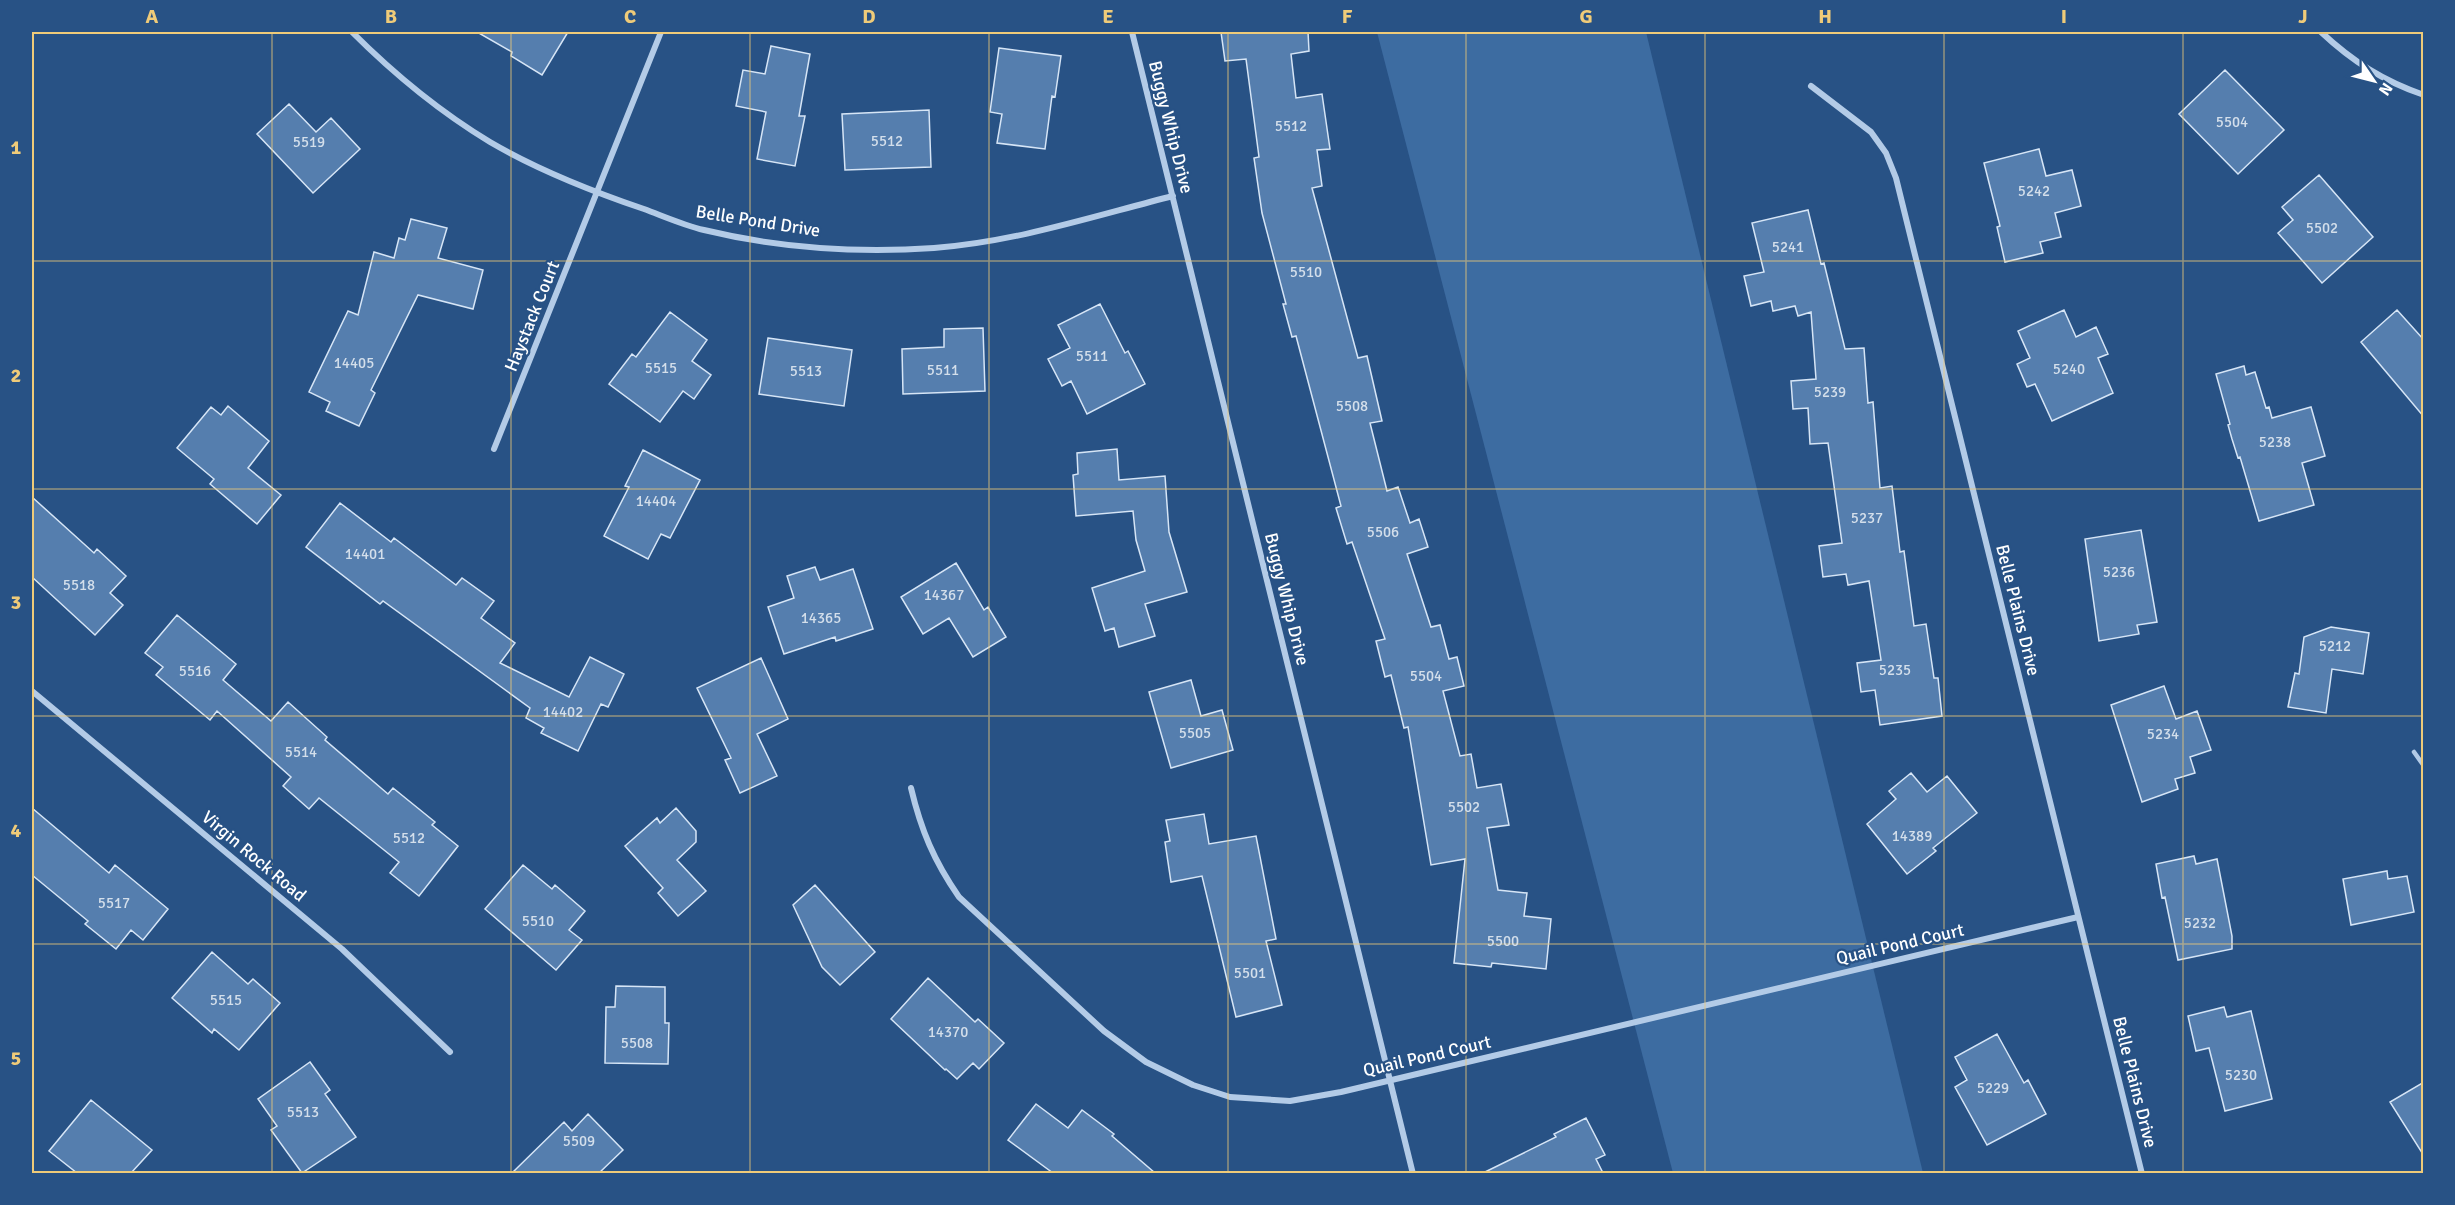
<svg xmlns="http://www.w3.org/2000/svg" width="2455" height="1205" font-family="Signika,sans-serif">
<rect width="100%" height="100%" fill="#285285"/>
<!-- green -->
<path fill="#3d6ca1" d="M 1377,32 L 1646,32 L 1923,1173 L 1673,1173 Z"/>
<!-- building -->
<path fill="#557eae" stroke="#d6e5f6" stroke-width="1.5" d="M 477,32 L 568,32 L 542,75 L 511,56 L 512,52 Z
M 1221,32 L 1308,32 L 1309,51 L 1291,54 L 1296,98 L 1322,94 L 1330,149 L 1317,150 L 1322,186 L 1312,188 L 1358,358 L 1367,356 L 1382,421 L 1370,423 L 1387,491 L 1398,487 L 1410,523 L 1419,519 L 1428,547 L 1407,554 L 1431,627 L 1440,625 L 1449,659 L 1457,657 L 1464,686 L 1443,691 L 1460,756 L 1471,754 L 1477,788 L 1501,784 L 1509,825 L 1487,828 L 1498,890 L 1527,893 L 1524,916 L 1551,919 L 1546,969 L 1492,963 L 1491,967 L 1454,963 L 1465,859 L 1431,865 L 1408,727 L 1404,728 L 1391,675 L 1385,677 L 1376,641 L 1385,639 L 1352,542 L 1347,544 L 1336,508 L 1341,506 L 1296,336 L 1292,337 L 1283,304 L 1286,304 L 1262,213 L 1254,158 L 1259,157 L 1246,59 L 1225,61 Z
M 771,46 L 810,54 L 799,116 L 805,116 L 795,166 L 757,159 L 766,112 L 736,106 L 743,70 L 765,74 Z
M 999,48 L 1061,56 L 1055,97 L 1052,96 L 1045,149 L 997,143 L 1002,114 L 990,112 Z
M 2225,70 L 2284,130 L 2238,174 L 2179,114 Z
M 289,104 L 316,132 L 331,118 L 360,149 L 313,193 L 257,134 Z
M 929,110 L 931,167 L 845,170 L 842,114 Z
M 2039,149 L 2046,176 L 2072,170 L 2081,206 L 2055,213 L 2061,237 L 2040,242 L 2043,253 L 2005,262 L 1997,227 L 2000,226 L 1984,163 Z
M 2319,175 L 2373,237 L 2322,283 L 2278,233 L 2293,220 L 2282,207 Z
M 1808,210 L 1821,264 L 1824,263 L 1845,349 L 1864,348 L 1868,403 L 1873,402 L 1880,488 L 1892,486 L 1900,552 L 1904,551 L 1914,626 L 1926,624 L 1934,678 L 1938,678 L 1942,716 L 1880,725 L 1875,690 L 1861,692 L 1857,663 L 1881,660 L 1869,581 L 1848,585 L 1846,574 L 1823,577 L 1819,546 L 1842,543 L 1828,443 L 1810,444 L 1808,408 L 1793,409 L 1791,381 L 1816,379 L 1811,312 L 1798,316 L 1795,306 L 1773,311 L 1771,301 L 1751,306 L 1744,276 L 1764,272 L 1752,223 Z
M 411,219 L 447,228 L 438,258 L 483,270 L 473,309 L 418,295 L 371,390 L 375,393 L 359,426 L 326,411 L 330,402 L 309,392 L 348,311 L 358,315 L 374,252 L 394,258 L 399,238 L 405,240 Z
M 1100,304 L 1125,353 L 1128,351 L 1145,384 L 1087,414 L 1071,381 L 1062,386 L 1048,359 L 1070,348 L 1058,325 Z
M 2064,310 L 2076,337 L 2096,327 L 2108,354 L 2098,358 L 2113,393 L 2052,421 L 2035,384 L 2027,387 L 2017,364 L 2030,358 L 2018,331 Z
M 2397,310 L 2424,340 L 2424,417 L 2361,342 Z
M 670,312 L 707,340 L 692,361 L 711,375 L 694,399 L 683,391 L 660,422 L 609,384 L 632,354 L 636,357 Z
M 983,328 L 985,391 L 903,394 L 902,349 L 944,347 L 944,329 Z
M 768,338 L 852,350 L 844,406 L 759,394 Z
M 2244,366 L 2246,375 L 2255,372 L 2266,408 L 2269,407 L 2272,418 L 2311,407 L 2325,456 L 2302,463 L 2314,505 L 2259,521 L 2240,457 L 2238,458 L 2232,439 L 2228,425 L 2230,424 L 2216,374 Z
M 228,406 L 269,441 L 248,468 L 281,495 L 257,524 L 210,484 L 214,479 L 177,448 L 211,407 L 221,415 Z
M 1117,449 L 1119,480 L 1165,476 L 1169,532 L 1187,592 L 1145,604 L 1155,636 L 1119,647 L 1114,628 L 1105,631 L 1092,588 L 1145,571 L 1136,540 L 1133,511 L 1076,516 L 1073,475 L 1078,474 L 1077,453 Z
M 643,450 L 700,480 L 670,538 L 661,534 L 648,559 L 604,536 L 629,487 L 625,486 Z
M 32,497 L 94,553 L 97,549 L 126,576 L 110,593 L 123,605 L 95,635 L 32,577 Z
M 340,503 L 391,542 L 394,538 L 456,585 L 462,578 L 494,601 L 481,618 L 515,643 L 500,663 L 569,697 L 590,657 L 624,674 L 608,707 L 601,704 L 578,751 L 541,733 L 544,728 L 526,718 L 530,708 L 383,601 L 380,604 L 306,547 Z
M 2141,530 L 2157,622 L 2137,625 L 2139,634 L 2099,641 L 2085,539 Z
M 956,563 L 984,610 L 988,607 L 1006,637 L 973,657 L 949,618 L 923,634 L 901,597 Z
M 815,567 L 820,580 L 853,569 L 873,629 L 836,641 L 835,637 L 784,654 L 768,607 L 794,598 L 787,576 Z
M 177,615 L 236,664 L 223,680 L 271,721 L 288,702 L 327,737 L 325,740 L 388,794 L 393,788 L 435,822 L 432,825 L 458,846 L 419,896 L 390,873 L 399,862 L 319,798 L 309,809 L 283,786 L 291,777 L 217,711 L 210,720 L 156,675 L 163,667 L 145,653 Z
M 2331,627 L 2369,633 L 2363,674 L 2332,669 L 2326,713 L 2288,707 L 2295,673 L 2299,674 L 2304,637 Z
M 761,658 L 788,719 L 757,734 L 777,776 L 740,793 L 725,760 L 731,758 L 697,688 Z
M 1191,680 L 1201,716 L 1222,710 L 1233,750 L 1171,768 L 1149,692 Z
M 2164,686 L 2176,719 L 2197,711 L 2211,750 L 2190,757 L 2195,773 L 2175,779 L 2178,789 L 2142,802 L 2111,705 Z
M 1911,773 L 1927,792 L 1947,776 L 1977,813 L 1933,848 L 1936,851 L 1907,874 L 1867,824 L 1896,799 L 1889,791 Z
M 32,808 L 109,873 L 115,865 L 168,909 L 143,940 L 131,930 L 116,949 L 85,924 L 88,921 L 32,875 Z
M 676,808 L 696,831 L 696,842 L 677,860 L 706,891 L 678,916 L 658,893 L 663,888 L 625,846 L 657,818 L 660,823 Z
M 1204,814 L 1209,844 L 1256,836 L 1276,939 L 1266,941 L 1282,1005 L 1236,1017 L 1202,876 L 1171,882 L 1165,842 L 1170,841 L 1166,820 Z
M 2194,856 L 2196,864 L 2217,859 L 2232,936 L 2232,949 L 2178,960 L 2165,897 L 2162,898 L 2156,864 Z
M 523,865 L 552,889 L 555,885 L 585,911 L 569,930 L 582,940 L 556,970 L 485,909 Z
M 2387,871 L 2388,879 L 2407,876 L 2414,912 L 2351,925 L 2343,879 Z
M 815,885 L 875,952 L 840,985 L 822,967 L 793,905 Z
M 212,952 L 248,984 L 253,979 L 280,1003 L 239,1050 L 214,1029 L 212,1033 L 172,998 Z
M 928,978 L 975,1022 L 978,1019 L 1004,1043 L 979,1069 L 973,1063 L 957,1079 L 946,1069 L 945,1070 L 891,1019 Z
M 616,986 L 665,987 L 665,1023 L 669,1023 L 668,1064 L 605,1063 L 606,1007 L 615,1007 Z
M 2224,1007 L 2227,1017 L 2251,1011 L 2272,1099 L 2225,1111 L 2209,1048 L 2196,1051 L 2188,1016 Z
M 1997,1034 L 2024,1083 L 2028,1080 L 2046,1114 L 1987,1145 L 1955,1087 L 1967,1080 L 1955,1057 Z
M 310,1062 L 330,1090 L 325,1094 L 356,1137 L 302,1173 L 271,1130 L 277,1126 L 258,1099 Z
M 2424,1082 L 2424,1156 L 2390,1102 Z
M 91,1100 L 152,1150 L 131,1173 L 77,1173 L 49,1151 Z
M 1036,1104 L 1068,1128 L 1082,1110 L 1114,1134 L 1112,1136 L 1155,1173 L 1053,1173 L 1008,1140 Z
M 588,1114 L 623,1150 L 599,1173 L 512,1173 L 564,1122 L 572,1131 Z
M 1586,1118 L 1605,1155 L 1596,1159 L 1603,1173 L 1483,1173 L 1556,1137 L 1554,1134 Z"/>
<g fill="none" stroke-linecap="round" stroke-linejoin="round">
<!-- lane -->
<path stroke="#b3cbe7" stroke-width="4.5" d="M 2414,752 L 2424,766"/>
<!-- street -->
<path stroke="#b3cbe7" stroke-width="6" d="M 352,32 C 392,72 442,113 490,142 C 538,170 591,191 644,209 C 663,216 683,225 704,230 C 778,248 857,253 934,248 C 1015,242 1094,216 1173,196
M 1132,32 L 1413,1174
M 2321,32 C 2352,61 2383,81 2424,95
M 1811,86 L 1871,132 L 1886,153 L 1896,178 L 2142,1174
M 494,449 L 661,32
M 32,691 L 342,949 L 450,1052
M 911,788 C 921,830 934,861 959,897 L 1104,1031 L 1146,1062 L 1193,1085 L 1230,1097 L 1290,1101 L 1341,1092 L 2078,917"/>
</g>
<!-- grid -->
<path fill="none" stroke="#efcb79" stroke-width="1.5" stroke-opacity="0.55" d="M 272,32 L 272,1174M 511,32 L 511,1174M 750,32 L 750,1174M 989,32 L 989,1174M 1228,32 L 1228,1174M 1466,32 L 1466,1174M 1705,32 L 1705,1174M 1944,32 L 1944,1174M 2183,32 L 2183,1174M 32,261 L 2424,261M 32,489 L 2424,489M 32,716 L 2424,716M 32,944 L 2424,944"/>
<g text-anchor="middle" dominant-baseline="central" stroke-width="4.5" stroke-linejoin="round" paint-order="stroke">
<!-- number labels -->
<g font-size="15" fill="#d4dfeb">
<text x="2232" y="122">5504</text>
<text x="1291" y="126">5512</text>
<text x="887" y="141">5512</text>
<text x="309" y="142">5519</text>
<text x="2034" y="191">5242</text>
<text x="2322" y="228">5502</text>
<text x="1788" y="247">5241</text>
<text x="1306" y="272">5510</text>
<text x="1092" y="356">5511</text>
<text x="354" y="363">14405</text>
<text x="661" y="368">5515</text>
<text x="2069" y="369">5240</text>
<text x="943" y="370">5511</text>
<text x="806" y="371">5513</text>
<text x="1830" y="392">5239</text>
<text x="1352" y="406">5508</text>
<text x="2275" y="442">5238</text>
<text x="656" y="501">14404</text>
<text x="1867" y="518">5237</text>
<text x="1383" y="532">5506</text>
<text x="365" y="554">14401</text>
<text x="2119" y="572">5236</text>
<text x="79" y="585">5518</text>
<text x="944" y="595">14367</text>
<text x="821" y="618">14365</text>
<text x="2335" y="646">5212</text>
<text x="1895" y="670">5235</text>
<text x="195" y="671">5516</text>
<text x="1426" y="676">5504</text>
<text x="563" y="712">14402</text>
<text x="1195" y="733">5505</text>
<text x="2163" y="734">5234</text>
<text x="301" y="752">5514</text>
<text x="1464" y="807">5502</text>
<text x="1912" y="836">14389</text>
<text x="409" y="838">5512</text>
<text x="114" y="903">5517</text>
<text x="538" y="921">5510</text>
<text x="2200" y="923">5232</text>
<text x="1503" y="941">5500</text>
<text x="1250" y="973">5501</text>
<text x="226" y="1000">5515</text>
<text x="948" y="1032">14370</text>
<text x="637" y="1043">5508</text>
<text x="2241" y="1075">5230</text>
<text x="1993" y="1088">5229</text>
<text x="303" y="1112">5513</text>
<text x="579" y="1141">5509</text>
</g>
<!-- street labels -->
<g font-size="18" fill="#fff" stroke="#285285">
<text transform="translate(1171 127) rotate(76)">Buggy Whip Drive</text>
<text transform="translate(758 221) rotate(9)">Belle Pond Drive</text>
<text transform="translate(532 316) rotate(-68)">Haystack Court</text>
<text transform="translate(1287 599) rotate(76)">Buggy Whip Drive</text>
<text transform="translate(2018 610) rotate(76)">Belle Plains Drive</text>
<text transform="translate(254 856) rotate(40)">Virgin Rock Road</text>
<text transform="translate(1900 944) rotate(-13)">Quail Pond Court</text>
<text transform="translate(1427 1056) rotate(-13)">Quail Pond Court</text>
<text transform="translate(2135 1082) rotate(76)">Belle Plains Drive</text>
</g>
</g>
<!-- border -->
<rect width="2455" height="1205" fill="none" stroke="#285285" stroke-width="66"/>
<!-- north arrow -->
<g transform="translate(2374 81) rotate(125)" stroke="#285285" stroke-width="4.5" paint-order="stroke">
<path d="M0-4.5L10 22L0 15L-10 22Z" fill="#ffffff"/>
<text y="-9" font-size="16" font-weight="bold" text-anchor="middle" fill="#ffffff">N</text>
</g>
<rect x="33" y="33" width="2389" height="1139" fill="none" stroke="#efcb79" stroke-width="2"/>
<g font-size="20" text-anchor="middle" font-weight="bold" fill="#efcb79">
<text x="152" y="23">A</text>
<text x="391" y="23">B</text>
<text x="630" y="23">C</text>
<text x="869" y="23">D</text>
<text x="1108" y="23">E</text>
<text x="1347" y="23">F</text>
<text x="1586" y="23">G</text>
<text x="1825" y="23">H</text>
<text x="2064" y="23">I</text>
<text x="2303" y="23">J</text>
<text x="16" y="154">1</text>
<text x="16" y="382">2</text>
<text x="16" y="609">3</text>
<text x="16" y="837">4</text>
<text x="16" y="1065">5</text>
</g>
</svg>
